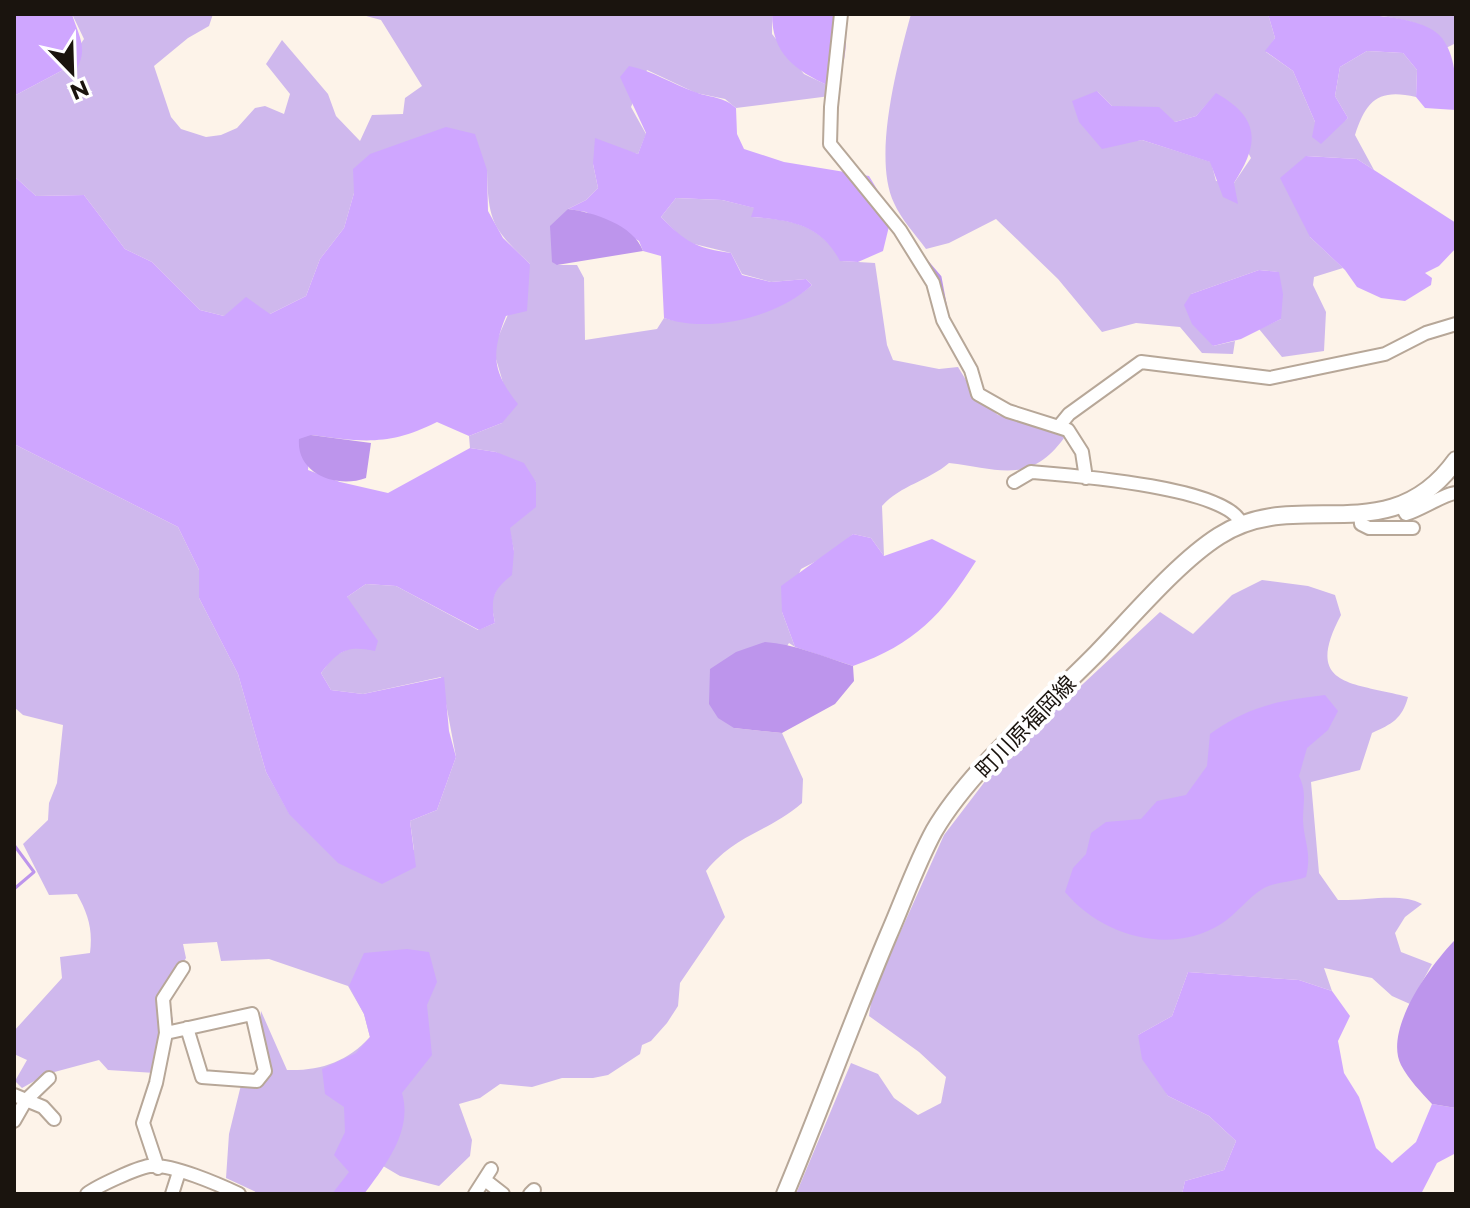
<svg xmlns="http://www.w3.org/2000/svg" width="1470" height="1208" font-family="Montserrat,'Noto Sans JP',sans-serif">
<rect width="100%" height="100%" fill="#fdf3e9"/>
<!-- green -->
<path fill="#cfb8ed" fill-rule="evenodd" d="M 72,14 L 213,14 L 209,26 L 188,38 L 154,66 L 171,117 L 181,129 L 206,137 L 221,135 L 237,128 L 255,108 L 265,106 L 284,114 L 290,94 L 266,64 L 282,40 L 328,94 L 336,116 L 360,141 L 372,115 L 403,114 L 405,98 L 422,86 L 381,20 L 359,14 L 772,14 L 772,34 L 804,74 L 829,86 L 830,96 L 736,108 L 725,99 L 696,93 L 647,70 L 631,107 L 646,134 L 638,154 L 618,149 L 593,164 L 598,188 L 586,200 L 568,209 L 557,265 L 577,265 L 584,278 L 585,340 L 657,329 L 664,318 C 698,330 786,310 812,285 L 806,279 L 771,282 L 742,274 L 731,253 L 686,242 L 661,217 L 676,198 L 722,200 L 755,208 L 752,217 C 791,220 821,224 841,261 L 875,263 L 887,345 L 893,360 L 939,369 L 958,367 L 977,398 L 998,415 L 1059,428 L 1064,438 C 1030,485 999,469 949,463 C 928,481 901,485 882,506 L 884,556 L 871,538 L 853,534 L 830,554 L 801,569 L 782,612 L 795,647 L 789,643 L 734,728 L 782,733 L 803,779 L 802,803 C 769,832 736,834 706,871 L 725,917 L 680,983 L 678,1006 L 667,1023 L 651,1041 L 642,1045 L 640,1054 L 608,1075 L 593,1078 L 562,1078 L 532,1087 L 500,1084 L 480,1098 L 459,1104 L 472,1140 L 470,1156 L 439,1186 L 400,1176 L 383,1166 L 363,1194 L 260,1194 L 226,1178 L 229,1134 L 241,1085 L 260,1083 L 270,1075 L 259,1038 L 261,1011 L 287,1070 C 320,1071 347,1062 370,1037 L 364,1014 L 348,986 L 269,959 L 221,961 L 217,942 L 183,944 L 186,958 L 173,979 L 167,1003 L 173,1019 L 168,1056 L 155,1073 L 108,1070 L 99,1060 L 47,1074 L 22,1088 L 15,1081 L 27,1060 L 14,1054 L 14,1031 L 62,978 L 60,957 L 90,953 C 93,929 88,914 77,894 L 49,895 L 23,844 L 48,820 L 49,803 L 57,783 L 63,725 L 23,715 L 14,707 L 14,444 L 178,527 L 199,570 L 199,598 L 238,674 L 266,772 L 289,813 L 338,862 L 414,850 L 410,821 L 437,810 L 456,757 L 441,677 L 363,694 L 331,690 L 321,673 L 334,656 L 354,646 L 347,597 L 366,584 L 396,586 L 478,630 L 495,623 L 491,602 L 514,551 L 509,528 L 536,506 L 536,482 L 496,452 L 470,448 L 469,436 L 502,423 L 504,386 L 493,349 L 530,264 C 493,229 488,222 487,170 L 371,154 L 354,169 L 354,193 L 344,228 L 320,259 L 306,296 L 270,314 L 224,316 L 200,310 L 152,262 L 125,249 L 84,195 L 36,196 L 14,176 L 14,96 L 63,70 L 84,39 Z
M 911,14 L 1268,14 L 1275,38 L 1266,52 L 1293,71 L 1315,122 L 1334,129 L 1348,118 L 1335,96 L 1340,67 L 1367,51 L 1403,53 L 1417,70 L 1416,97 C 1378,88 1366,101 1355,135 L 1374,170 L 1357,159 L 1307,156 L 1310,237 L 1343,268 L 1314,277 L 1313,285 L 1326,312 L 1324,351 L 1282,357 L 1259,329 L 1281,319 L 1278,272 L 1259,270 L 1191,294 L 1213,346 L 1235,341 L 1233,354 L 1202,353 L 1180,327 L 1136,323 L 1102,332 L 1058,279 L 996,219 L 949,243 L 926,249 C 915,234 901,219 894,203 C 872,157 898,62 911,14 ZM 1097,91 L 1112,106 L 1175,122 L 1196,116 L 1216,94 L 1251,158 L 1234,183 L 1216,181 L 1211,162 L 1142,140 L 1126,142 Z
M 1374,14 L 1456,14 L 1456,43 L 1446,48 C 1434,20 1400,21 1374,14 Z
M 1262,580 L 1308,586 L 1335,595 L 1341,615 C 1302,688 1354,682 1408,697 C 1402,719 1392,724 1372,733 L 1360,770 L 1311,782 L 1319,873 L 1338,900 C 1364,901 1402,892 1422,904 L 1405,917 L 1395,933 L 1401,952 L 1432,964 L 1410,1004 L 1392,996 L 1372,978 L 1324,968 L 1332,991 L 1299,980 L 1188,972 L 1172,1016 L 1138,1035 L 1168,1096 L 1209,1116 L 1236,1141 L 1224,1170 L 1185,1181 L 1182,1194 L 796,1194 L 851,1063 L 878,1074 L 894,1098 L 918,1115 L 941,1103 L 946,1077 L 919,1052 L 869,1016 L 872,995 L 944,835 L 986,780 L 1039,725 L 1160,612 L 1193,634 L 1232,595 Z"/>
<!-- forest -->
<path fill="#cfa6ff" d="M 14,14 L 72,14 C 78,35 89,48 76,70 L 63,70 L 14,96 Z
M 772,14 L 847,14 C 845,36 850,72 829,86 C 795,70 772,54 772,14 Z
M 1268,14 C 1306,14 1418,7 1442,38 C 1457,58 1456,86 1456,110 L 1425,108 L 1416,97 L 1417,70 L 1403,53 L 1367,51 L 1340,67 L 1335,96 L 1348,118 L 1321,144 L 1312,137 L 1315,122 L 1293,71 L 1265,51 L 1275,38 Z
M 629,66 C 653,71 672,84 695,92 C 710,98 723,96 736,108 L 737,134 L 744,149 L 784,162 L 869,176 L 892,214 L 883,251 L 858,262 L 840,261 C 821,224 790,220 751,217 L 754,208 L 722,200 L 676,198 L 661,217 C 686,242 695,248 731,253 L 742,275 L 771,282 L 806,279 L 812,285 C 778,317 708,334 664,318 L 661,256 L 643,251 L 639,241 L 586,212 L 568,209 L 586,200 L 598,188 L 593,164 L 595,138 L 638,154 L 646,133 L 620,77 Z
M 1097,91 L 1112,106 L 1159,107 L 1175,122 L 1196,116 L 1216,93 C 1260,118 1260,143 1234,183 L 1238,204 L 1223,197 L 1210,162 L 1142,140 L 1102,149 L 1079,122 L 1072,101 Z
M 446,127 L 475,134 L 487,170 L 488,211 L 503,238 L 530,264 L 527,311 L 506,316 C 491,354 492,371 518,404 L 502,423 L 469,436 L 437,422 C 389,446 363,442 311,435 L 308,470 L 340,482 L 388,493 L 470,448 L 496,452 L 524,463 L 536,482 L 536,507 L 510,528 L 514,551 L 512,575 C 493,590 490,599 495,623 L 479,630 L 396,586 L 366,584 L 347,597 L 378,641 L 375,651 C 347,645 339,650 321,673 L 331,690 L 363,694 L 444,677 L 449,731 L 456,757 L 437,810 L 410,821 L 416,867 L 382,884 L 338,863 L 289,814 L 266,772 L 238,674 L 199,598 L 199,570 L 178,527 L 14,444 L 14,176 L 36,196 L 84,195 L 125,249 L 152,262 L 200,310 L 224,316 L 246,297 L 270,314 L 306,296 L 320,259 L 344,228 L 354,193 L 353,169 L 370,154 Z
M 1306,156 L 1357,159 L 1456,223 L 1456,248 L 1439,266 L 1425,273 L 1432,278 L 1431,285 L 1405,301 L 1381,298 L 1357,287 L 1345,270 L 1310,237 L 1280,178 Z
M 1259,270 L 1279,272 L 1283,294 L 1281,319 L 1241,339 L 1213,346 L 1192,324 L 1184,305 L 1191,294 Z
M 853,534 L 871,538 L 884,556 L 932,539 L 976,561 C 942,615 915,644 853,666 L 795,647 L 782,612 L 781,586 Z
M 1325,695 L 1338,711 L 1328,730 L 1307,748 L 1299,776 C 1307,793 1303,802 1303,820 C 1304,843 1312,851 1306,877 C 1293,882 1275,882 1264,888 C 1248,897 1237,914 1221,924 C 1170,956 1102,936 1065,892 L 1073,868 L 1086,854 L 1091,833 L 1106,822 L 1141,819 L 1157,801 L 1186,795 L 1207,766 L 1210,734 C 1250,705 1278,701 1325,695 Z
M 407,949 L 429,952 L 437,982 L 427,1005 L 432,1055 L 402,1093 C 413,1130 386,1165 364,1194 L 332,1194 L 349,1172 L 334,1155 L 345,1132 L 344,1107 L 325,1094 L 322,1069 L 356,1053 L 370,1037 L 364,1014 L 349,986 L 364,953 Z
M 1188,972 L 1299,980 L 1332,991 L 1350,1016 L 1338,1041 L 1344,1073 L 1359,1097 L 1376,1148 L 1392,1163 L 1416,1142 L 1432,1104 L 1456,1108 L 1456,1153 L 1437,1163 L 1421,1194 L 1182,1194 L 1185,1181 L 1224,1170 L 1236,1141 L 1209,1116 L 1168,1096 L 1142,1059 L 1138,1035 L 1172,1016 Z"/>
<!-- water -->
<path fill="#bd95ec" d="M 568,209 C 593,212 634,225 643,251 L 557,265 L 552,262 L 550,226 Z
M 311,435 L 371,443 L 366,478 C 337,489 296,474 299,439 Z
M 765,642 C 794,644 825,657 853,666 L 854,681 L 835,704 L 782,733 L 734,728 L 718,718 L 709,704 L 710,669 L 736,652 Z
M 1456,939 L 1456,1108 L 1432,1104 C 1421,1092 1409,1080 1401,1065 C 1383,1029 1432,963 1456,939 Z"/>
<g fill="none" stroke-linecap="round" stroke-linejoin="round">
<!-- stream -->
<path stroke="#bd95ec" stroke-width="3" d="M 923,257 L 940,277 L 947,314
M 1424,340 L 1443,334
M 1290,380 L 1310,376
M 14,845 L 34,872 L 14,889"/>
<!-- minor casing -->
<g stroke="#b7a798" stroke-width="16">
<path id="minor" d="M 841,14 L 831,107 L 830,144 L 900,230 L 933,283 L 943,320 L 971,370 L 978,394 L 1008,411 L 1068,430 L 1082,452 L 1086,478
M 1060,425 L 1069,414 L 1141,362 L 1270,378 L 1385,354 L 1426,333 L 1456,324
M 1014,482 L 1031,472 C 1067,475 1231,487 1241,524
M 1402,507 L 1406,514 C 1420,510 1446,493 1456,493
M 1360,513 L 1361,524 L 1369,528 L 1413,528
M 166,1033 L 163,999 L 183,968
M 49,1078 L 26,1100 L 43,1107 L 54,1119
M 14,1095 L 26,1100 L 14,1121
M 158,1168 L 143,1123 L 156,1083 L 166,1033 L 252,1014 L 265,1071 L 257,1081 L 202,1077 L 187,1028
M 485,1180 L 503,1194
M 87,1194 C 97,1186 137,1168 149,1166 C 170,1163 220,1185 239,1194
M 172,1194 L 179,1172
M 475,1194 L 491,1169
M 530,1194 L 534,1190"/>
</g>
<!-- major casing -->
<g stroke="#b7a798" stroke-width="20">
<path id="major" d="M 785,1194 C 821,1108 852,1021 888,936 C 903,902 916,864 934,831 C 970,769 1046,705 1097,653 C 1132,617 1178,562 1219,536 C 1297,485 1389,554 1456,460"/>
</g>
<!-- minor -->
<use href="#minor" stroke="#fff" stroke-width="12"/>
<!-- major -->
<use href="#major" stroke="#fff" stroke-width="16"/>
</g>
<g text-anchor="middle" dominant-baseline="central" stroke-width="8" stroke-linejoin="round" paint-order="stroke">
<!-- street labels -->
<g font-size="22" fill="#1a140e" stroke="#fff">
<text transform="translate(1026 727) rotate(-46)">町川原福岡線</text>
</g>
</g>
<!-- border -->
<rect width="1470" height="1208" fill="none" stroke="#1a140e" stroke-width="32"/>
<!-- north arrow -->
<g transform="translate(72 72) rotate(157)" stroke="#ffffff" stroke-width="6" paint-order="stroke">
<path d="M0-6L14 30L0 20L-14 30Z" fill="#1a140e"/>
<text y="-12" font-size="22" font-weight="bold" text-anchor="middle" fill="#1a140e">N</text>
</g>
</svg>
